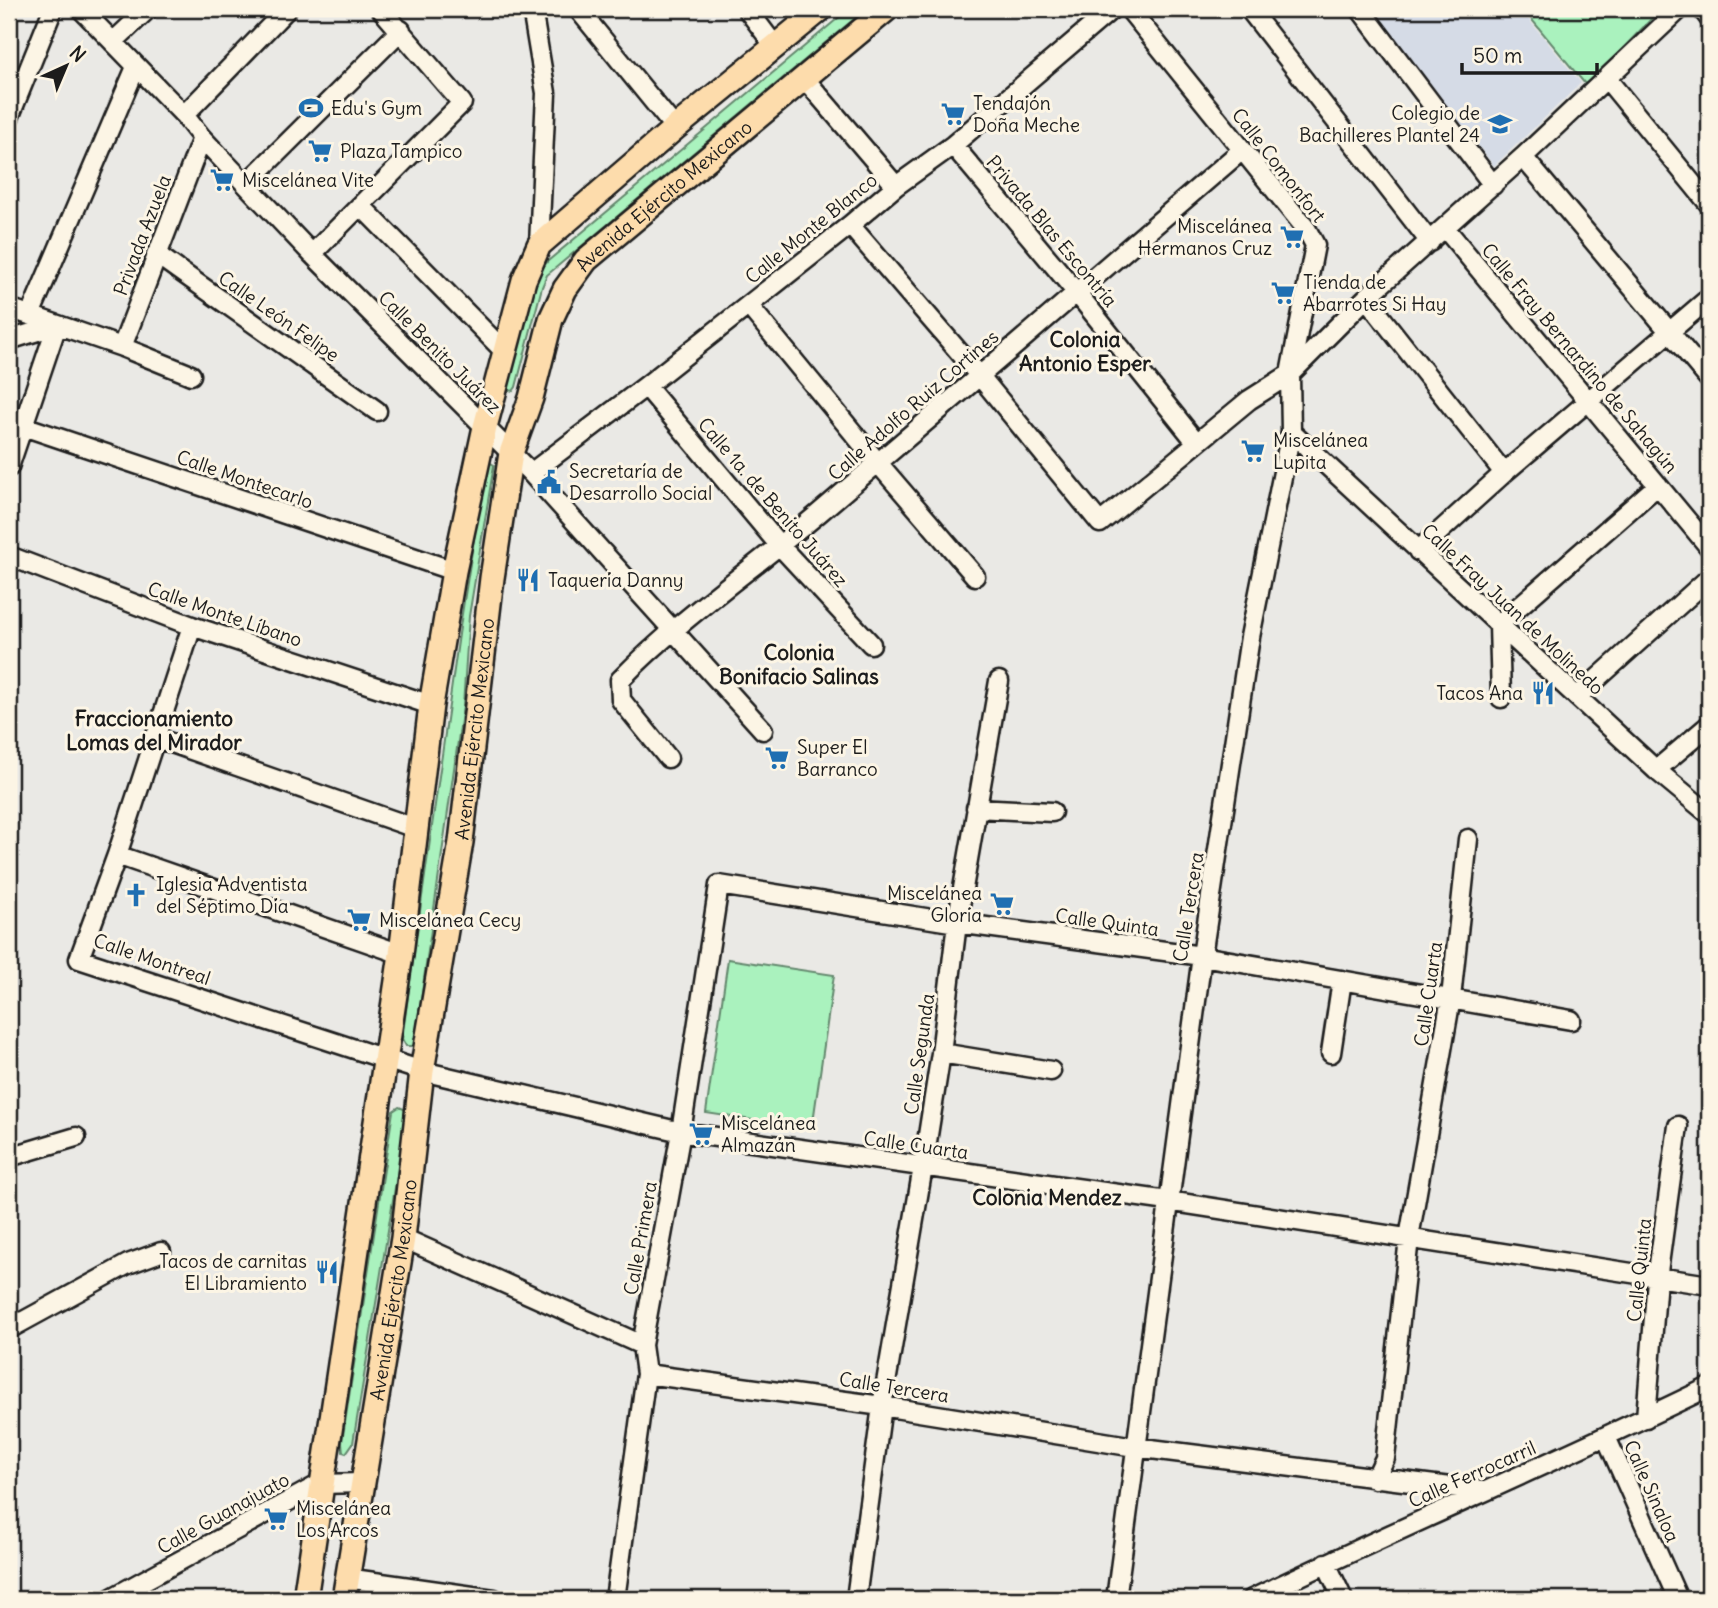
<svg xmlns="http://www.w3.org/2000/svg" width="1718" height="1608" font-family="Delius,sans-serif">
<rect width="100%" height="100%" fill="#eae9e5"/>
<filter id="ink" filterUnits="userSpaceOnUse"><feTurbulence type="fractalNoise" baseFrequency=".0143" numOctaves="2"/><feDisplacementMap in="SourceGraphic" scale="14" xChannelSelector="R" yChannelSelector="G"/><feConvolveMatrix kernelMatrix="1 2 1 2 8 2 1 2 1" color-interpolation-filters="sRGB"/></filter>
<g filter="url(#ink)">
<!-- built -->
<path fill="#d5dbe6" d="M 1373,9 L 1520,9 L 1581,83 L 1494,166 Z"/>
<!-- green -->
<path fill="#aaf2be" stroke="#63876d" stroke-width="2" d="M 849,9 L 866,9 L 547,275 L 542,287 L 516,387 L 513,391 L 509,390 L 508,385 L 534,283 L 540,271 L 548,261 Z
M 1523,9 L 1661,9 L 1594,78 L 1585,84 Z
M 489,462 L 494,465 L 469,616 L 463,706 L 415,1042 L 414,1046 L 406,1046 L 402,1039 L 461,620 L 486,463 Z
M 728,959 L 834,975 L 812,1129 L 706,1113 Z
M 399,1107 L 404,1109 L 407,1115 L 353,1443 L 346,1453 L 343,1452 L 342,1442 L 393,1111 Z"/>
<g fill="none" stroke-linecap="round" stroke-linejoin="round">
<!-- minor casing -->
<g stroke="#1c1c1c" stroke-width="23">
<path id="minor" d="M 81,9 L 184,115 L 202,138 L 312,254 L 531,473 L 763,730
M 532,9 L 546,93 L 539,245
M 578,9 L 675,128
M 747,9 L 774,45
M 1249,9 L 1430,242
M 1360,9 L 1493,185
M 1702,9 L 1709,18
M 113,42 L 148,9
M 804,78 L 896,186
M 1607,79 L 1709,204
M 184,115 L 287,9
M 9,118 L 53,9
M 953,145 L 1077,293 L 1197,443
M 1523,157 L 1709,379
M 246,184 L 401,30
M 361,206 L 504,351
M 850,225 L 979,375 L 1100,523 L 1249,400 L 1290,374 L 1366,298 L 1523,157 L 1680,9
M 1445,228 L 1709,547
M 156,254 L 377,411
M 312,254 L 462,103 L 381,9
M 1366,298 L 1504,473
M 749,306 L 878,463 L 975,576
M 9,308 L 122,347 L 191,375
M 30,315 L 136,67
M 9,340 L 57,325
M 122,347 L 202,138
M 646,386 L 780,546 L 871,644
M 23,426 L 454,571
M 1291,432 L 1656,770 L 1709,814
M 9,467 L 57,325
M 531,473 L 646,386 L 850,225 L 896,186 L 953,145 L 1112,9
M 1418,551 L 1504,473 L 1709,298
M 9,556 L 192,626 L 431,705
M 192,626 L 117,855 L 79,959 L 422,1071 L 681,1132 L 1168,1201 L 1709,1285
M 1577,697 L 1709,578
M 1501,698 L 1499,624 L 1658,485
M 154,737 L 415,828
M 668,758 L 621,700 L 620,680 C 678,620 754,568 819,513 C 960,393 1101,272 1241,151
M 1656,770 L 1709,725
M 976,808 L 1052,812
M 117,855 L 401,954
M 941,1053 L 1051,1071
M 1331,1053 L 1342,980
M 9,1157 L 76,1137
M 403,1238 L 642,1345
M 9,1329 L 128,1264 L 161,1252
M 646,1374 L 882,1406 L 1135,1447 L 1482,1491
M 1646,1418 L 1657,1279 L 1678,1126
M 1606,1437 L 1678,1599
M 1375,1479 L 1385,1458 L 1409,1238 L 1451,998 L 1468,839
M 1326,1563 L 1343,1599
M 346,1578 L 494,1599
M 110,1599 L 320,1484 L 362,1483
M 615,1599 L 646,1374 L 642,1345 L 681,1132 L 719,885 L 957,923 L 1202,956 L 1571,1020
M 856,1599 L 882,1406 L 923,1167 L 941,1053 L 957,923 L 999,681
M 1116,1599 L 1202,956 L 1250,637 L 1291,432 L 1290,374 L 1315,245 L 1307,230 L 1129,9
M 1252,1599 C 1403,1526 1558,1461 1709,1387"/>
</g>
<!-- major casing -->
<g stroke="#1c1c1c" stroke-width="28">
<g id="major">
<path d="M 305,1599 L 401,954 L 431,705 L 454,571 L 485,427 L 524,280 L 539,245 L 675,128 L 821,9"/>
<path id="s1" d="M 344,1599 L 403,1238 L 422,1071 L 461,842 L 492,578 L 511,453 L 531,398 L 551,319 L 565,289 L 586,260 L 887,9"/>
</g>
</g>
<!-- minor -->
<use href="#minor" stroke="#fcf5e5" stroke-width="18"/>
<!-- major -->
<use href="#major" stroke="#fddcac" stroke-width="23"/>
</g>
</g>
<!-- icons -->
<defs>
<g id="stadium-bare" transform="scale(1.89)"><path d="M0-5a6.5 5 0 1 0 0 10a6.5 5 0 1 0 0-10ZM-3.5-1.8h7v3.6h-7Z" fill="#1f6fb2" stroke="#fcf5e5" stroke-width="2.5" paint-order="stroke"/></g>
<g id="supermarket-bare" transform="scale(1.89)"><path d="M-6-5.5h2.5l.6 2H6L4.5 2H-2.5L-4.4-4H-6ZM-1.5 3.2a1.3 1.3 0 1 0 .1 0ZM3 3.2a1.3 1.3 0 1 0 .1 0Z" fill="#1f6fb2" stroke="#fcf5e5" stroke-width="2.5" paint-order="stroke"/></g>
<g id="school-bare" transform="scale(1.89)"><path d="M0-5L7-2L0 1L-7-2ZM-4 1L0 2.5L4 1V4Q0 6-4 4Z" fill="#1f6fb2" stroke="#fcf5e5" stroke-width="2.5" paint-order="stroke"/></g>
<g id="civic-bare" transform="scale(1.89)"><path d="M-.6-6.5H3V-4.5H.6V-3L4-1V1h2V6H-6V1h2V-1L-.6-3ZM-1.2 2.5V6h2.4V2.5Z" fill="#1f6fb2" stroke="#fcf5e5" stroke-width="2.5" paint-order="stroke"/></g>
<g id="restaurant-bare" transform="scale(1.89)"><path d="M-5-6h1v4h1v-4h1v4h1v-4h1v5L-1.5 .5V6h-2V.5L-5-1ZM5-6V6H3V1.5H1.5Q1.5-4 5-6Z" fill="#1f6fb2" stroke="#fcf5e5" stroke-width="2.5" paint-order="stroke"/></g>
<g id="church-bare" transform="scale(1.89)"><path d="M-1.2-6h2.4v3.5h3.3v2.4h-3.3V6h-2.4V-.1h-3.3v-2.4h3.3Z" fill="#1f6fb2" stroke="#fcf5e5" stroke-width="2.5" paint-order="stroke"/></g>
</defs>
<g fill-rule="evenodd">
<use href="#stadium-bare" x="311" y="108"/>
<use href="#supermarket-bare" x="953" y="114"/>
<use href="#school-bare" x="1500" y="124"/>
<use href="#supermarket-bare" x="320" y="151"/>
<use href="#supermarket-bare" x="222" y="180"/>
<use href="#supermarket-bare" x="1292" y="237"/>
<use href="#supermarket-bare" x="1283" y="293"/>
<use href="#supermarket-bare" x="1253" y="451"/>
<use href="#civic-bare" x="549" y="482"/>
<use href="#restaurant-bare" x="528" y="580"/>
<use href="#restaurant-bare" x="1543" y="693"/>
<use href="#supermarket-bare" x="777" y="758"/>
<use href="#church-bare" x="136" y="895"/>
<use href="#supermarket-bare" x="1002" y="904"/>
<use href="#supermarket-bare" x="359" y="920"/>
<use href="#supermarket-bare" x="701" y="1134"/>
<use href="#restaurant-bare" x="327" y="1272"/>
<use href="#supermarket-bare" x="276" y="1519"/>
</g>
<g text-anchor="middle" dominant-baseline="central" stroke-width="6" stroke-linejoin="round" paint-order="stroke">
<!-- poi labels -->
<g font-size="19" fill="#1c1c1c" stroke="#fcf5e5" text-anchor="start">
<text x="973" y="103">Tendajón<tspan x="973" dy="22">Doña Meche</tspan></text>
<text x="331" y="108">Edu's Gym</text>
<text x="1480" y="113" text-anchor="end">Colegio de<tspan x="1480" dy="22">Bachilleres Plantel 24</tspan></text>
<text x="340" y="151">Plaza Tampico</text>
<text x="242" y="180">Miscelánea Vite</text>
<text x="1272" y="226" text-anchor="end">Miscelánea<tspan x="1272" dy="22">Hermanos Cruz</tspan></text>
<text x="1303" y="282">Tienda de<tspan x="1303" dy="22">Abarrotes Si Hay</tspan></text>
<text x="1273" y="440">Miscelánea<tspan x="1273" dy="22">Lupita</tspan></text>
<text x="569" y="471">Secretaría de<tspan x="569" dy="22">Desarrollo Social</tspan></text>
<text x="548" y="580">Taquería Danny</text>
<text x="1523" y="693" text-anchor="end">Tacos Ana</text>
<text x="797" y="747">Super El<tspan x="797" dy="22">Barranco</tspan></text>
<text x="156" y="884">Iglesia Adventista<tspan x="156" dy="22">del Séptimo Día</tspan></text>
<text x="982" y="893" text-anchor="end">Miscelánea<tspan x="982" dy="22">Gloria</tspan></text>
<text x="379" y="920">Miscelánea Cecy</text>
<text x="721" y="1123">Miscelánea<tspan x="721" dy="22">Almazán</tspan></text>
<text x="307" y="1261" text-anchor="end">Tacos de carnitas<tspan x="307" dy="22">El Libramiento</tspan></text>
<text x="296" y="1508">Miscelánea<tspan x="296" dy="22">Los Arcos</tspan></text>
</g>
<!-- street labels -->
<g font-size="19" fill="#1c1c1c" stroke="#fcf5e5">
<text transform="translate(1279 165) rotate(52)">Calle Comonfort</text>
<text stroke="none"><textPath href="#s1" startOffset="1468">Avenida Ejército Mexicano</textPath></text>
<text transform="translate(811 228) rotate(-39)">Calle Monte Blanco</text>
<text transform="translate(1052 231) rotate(50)">Privada Blas Escontría</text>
<text transform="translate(142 235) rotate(-69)">Privada Azuela</text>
<text transform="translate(279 316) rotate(35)">Calle León Felipe</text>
<text transform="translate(440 352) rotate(45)">Calle Benito Juárez</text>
<text transform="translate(1580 358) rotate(50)">Calle Fray Bernardino de Sahagún</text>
<text transform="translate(913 405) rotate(-41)">Calle Adolfo Ruiz Cortines</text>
<text transform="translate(245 479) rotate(19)">Calle Montecarlo</text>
<text transform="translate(773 502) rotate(49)">Calle 1a. de Benito Juárez</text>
<text transform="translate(1513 609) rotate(43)">Calle Fray Juan de Molinedo</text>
<text transform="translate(225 614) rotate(19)">Calle Monte Líbano</text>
<text stroke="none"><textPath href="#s1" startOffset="880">Avenida Ejército Mexicano</textPath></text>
<text transform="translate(1188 907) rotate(-81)">Calle Tercera</text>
<text transform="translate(1107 922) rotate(8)">Calle Quinta</text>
<text transform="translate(152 959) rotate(19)">Calle Montreal</text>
<text transform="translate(1428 994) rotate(-82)">Calle Cuarta</text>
<text transform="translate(919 1054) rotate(-82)">Calle Segunda</text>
<text transform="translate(916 1145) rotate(8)">Calle Cuarta</text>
<text transform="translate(640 1238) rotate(-80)">Calle Primera</text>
<text transform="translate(1639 1270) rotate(-84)">Calle Quinta</text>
<text stroke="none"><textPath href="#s1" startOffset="313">Avenida Ejército Mexicano</textPath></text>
<text transform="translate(894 1387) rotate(9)">Calle Tercera</text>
<text transform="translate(1472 1474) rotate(-24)">Calle Ferrocarril</text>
<text transform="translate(1652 1491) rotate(66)">Calle Sinaloa</text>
<text transform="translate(223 1513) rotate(-29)">Calle Guanajuato</text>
</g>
<!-- neighbourhood labels -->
<g font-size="21" font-weight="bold" fill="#1c1c1c" stroke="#fcf5e5">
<text x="1085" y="339">Colonia<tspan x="1085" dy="24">Antonio Esper</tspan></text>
<text x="799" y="652">Colonia<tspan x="799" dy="24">Bonifacio Salinas</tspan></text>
<text x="154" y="718">Fraccionamiento<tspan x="154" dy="24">Lomas del Mirador</tspan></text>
<text x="1047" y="1197">Colonia Mendez</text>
</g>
</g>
<!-- margin -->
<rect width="1718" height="1608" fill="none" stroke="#fcf5e5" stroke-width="35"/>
<rect x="18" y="18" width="1683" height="1573" fill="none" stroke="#1c1c1c" stroke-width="2.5" filter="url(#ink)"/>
<!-- north arrow -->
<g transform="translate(66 66) rotate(44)" stroke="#fcf5e5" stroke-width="5" paint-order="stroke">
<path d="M0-5L12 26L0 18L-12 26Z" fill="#1c1c1c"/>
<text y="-10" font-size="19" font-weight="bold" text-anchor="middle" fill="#1c1c1c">N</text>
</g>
<!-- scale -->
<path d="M1462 63v10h135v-10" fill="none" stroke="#1c1c1c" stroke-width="3.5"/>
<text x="1473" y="63" font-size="21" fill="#1c1c1c" stroke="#fcf5e5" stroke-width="5" paint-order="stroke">50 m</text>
</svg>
